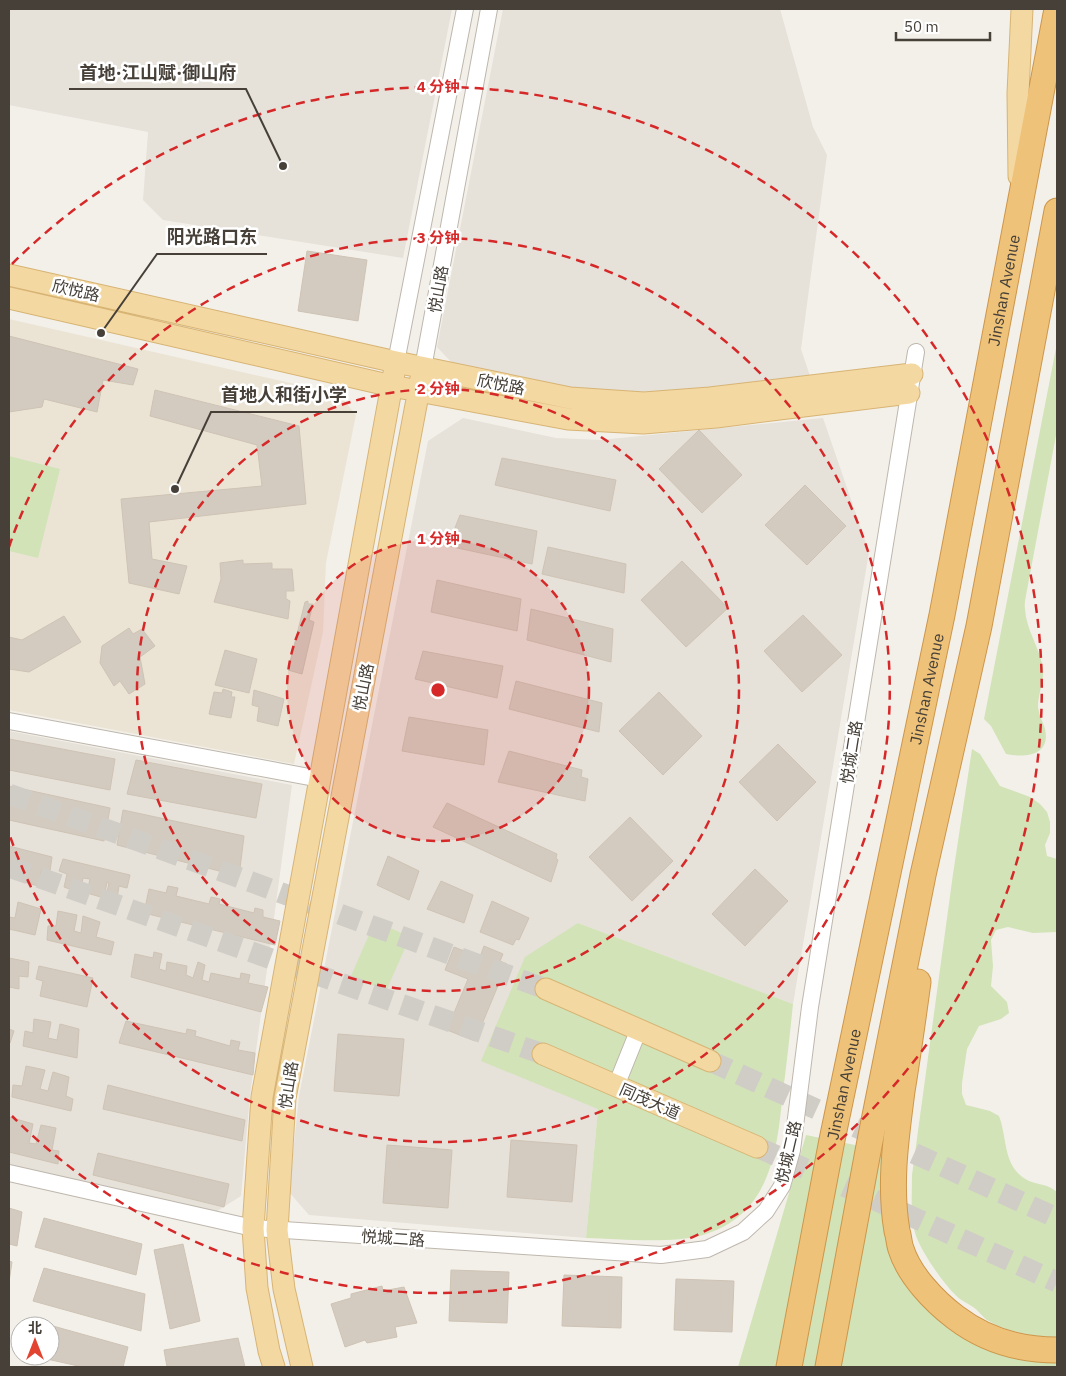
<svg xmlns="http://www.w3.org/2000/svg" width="1066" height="1376" font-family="'IBM Plex Sans','Noto Sans SC',sans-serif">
<rect width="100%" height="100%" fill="#f3f0ea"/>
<!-- residential -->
<path fill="#e6e1d9" d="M 9,9 L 452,9 L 403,258 L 163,220 L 143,200 L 148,132 L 9,105 Z
M 503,9 L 780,9 L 813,127 L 827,155 L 801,349 L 810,376 L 713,389 L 644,392 L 571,389 L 454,365 L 437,347 Z
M 463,418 L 556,438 L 600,440 L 823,418 L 869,552 L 793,1004 L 578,923 L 598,1109 L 586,1238 L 309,1215 L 289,1192 L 299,1096 L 428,441 Z
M 9,731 L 292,785 L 250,1095 L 241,1196 L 214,1213 L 9,1165 Z"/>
<!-- education -->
<path fill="#ebe4d5" d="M 9,319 L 339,394 L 356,415 L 326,563 L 323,632 L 294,764 L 9,710 Z"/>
<!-- green -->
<path fill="#d1e3b7" d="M 1057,343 L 1057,430 L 1027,590 C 1026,596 1024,603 1025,609 C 1026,630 1040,648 1043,669 C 1044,682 1038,694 1038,707 C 1039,715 1043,722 1045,729 C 1051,756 1025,758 1006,754 L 991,726 L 984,719 Z
M 9,456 L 60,469 L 38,558 L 9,551 Z
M 972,749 L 980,754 L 1000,786 L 1030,797 L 1040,804 L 1047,812 L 1050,822 L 1050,833 L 1045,845 L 1047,856 L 1057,859 L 1057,932 L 1033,933 L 1008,927 L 996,930 L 991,940 L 993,966 L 991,986 L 1007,1002 L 1009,1013 L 1001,1019 L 979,1026 L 967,1049 L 962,1083 L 962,1094 L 966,1105 L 990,1111 L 999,1116 C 1008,1139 1002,1168 1029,1181 C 1039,1185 1048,1184 1057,1192 L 1057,1338 C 1038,1338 1004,1331 987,1320 C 982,1316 978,1310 973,1307 C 969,1304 964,1302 960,1299 C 946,1288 922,1253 916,1236 C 910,1217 912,1195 912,1175 L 953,874 Z
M 375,921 L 410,937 L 386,991 L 351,976 Z
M 578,923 L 793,1004 C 790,1033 787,1062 783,1091 C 777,1151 771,1215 703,1235 C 671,1244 620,1239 586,1238 L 598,1109 L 481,1061 L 525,957 Z
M 806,1135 L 884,1151 L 912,1287 L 1057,1358 L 1057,1367 L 738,1367 Z"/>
<!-- building -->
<path fill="#d4cbc0" stroke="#cec3b4" d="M 307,251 L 367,260 L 358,321 L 298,311 Z
M 9,336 L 138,369 L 133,385 L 103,380 L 97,412 L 44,399 L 42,407 L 9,412 Z
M 155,390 L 299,426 L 306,504 L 149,522 L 152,559 L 187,566 L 179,594 L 129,583 L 121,499 L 262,486 L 257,445 L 150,416 Z
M 699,430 L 742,475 L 702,513 L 659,469 Z
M 502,458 L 616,480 L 610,511 L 495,485 Z
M 805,485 L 846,526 L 807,565 L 765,525 Z
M 460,515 L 537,531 L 532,564 L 448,546 Z
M 548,547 L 626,564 L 624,593 L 542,574 Z
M 243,560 L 243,564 L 272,563 L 272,569 L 292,569 L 294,591 L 286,591 L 286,599 L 290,601 L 288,619 L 214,602 L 221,579 L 220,563 Z
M 682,561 L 728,608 L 686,647 L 641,600 Z
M 437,580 L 521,599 L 517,631 L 431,612 Z
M 308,601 L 308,604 L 313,604 L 309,620 L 314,622 L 302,674 L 288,670 L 305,602 Z
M 531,609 L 613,629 L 611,662 L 527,640 Z
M 803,615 L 842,655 L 802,692 L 764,651 Z
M 64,616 L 81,642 L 29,672 L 9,669 L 9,637 L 22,640 Z
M 129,628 L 133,634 L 142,629 L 155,646 L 140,657 L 145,684 L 129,694 L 120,681 L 114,686 L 100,663 L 102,646 Z
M 225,650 L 257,659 L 249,693 L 215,685 Z
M 423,651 L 503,666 L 497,698 L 415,679 Z
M 516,681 L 602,703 L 599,732 L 509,709 Z
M 223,689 L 232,692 L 231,697 L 235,697 L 231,718 L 209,714 L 214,692 L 222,693 Z
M 254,690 L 284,699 L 278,726 L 257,721 L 259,707 L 252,705 Z
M 659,692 L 702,736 L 663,775 L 619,731 Z
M 409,717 L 488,730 L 484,765 L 402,751 Z
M 9,739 L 115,759 L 110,790 L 9,770 Z
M 778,744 L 816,782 L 777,821 L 739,782 Z
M 509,751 L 582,770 L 581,777 L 588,779 L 585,801 L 498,782 Z
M 136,760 L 262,784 L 256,818 L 127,794 Z
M 9,786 L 110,808 L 104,841 L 9,820 Z
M 447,803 L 557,854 L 556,858 L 558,860 L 551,882 L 433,827 Z
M 123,810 L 244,836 L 239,876 L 117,845 Z
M 630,817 L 673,861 L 632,901 L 589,857 Z
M 9,846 L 52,857 L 50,871 L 42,869 L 38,886 L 21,881 L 25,865 L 18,864 L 15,877 L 9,876 Z
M 388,856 L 419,871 L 409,900 L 377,885 Z
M 63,859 L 130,875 L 127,888 L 119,886 L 117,899 L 106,897 L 109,883 L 107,882 L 104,898 L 87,893 L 90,879 L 83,878 L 80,893 L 64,887 L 67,874 L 59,871 Z
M 755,869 L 788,901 L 745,946 L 712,914 Z
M 441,881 L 473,895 L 464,923 L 427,909 Z
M 168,886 L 178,888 L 176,896 L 209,904 L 211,897 L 220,899 L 219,904 L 254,913 L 255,908 L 263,910 L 263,917 L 280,921 L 275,945 L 144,913 L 149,889 L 166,893 Z
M 492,901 L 529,918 L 519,940 L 516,939 L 513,945 L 480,932 Z
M 18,902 L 41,909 L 35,935 L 9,929 L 9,917 L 15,918 Z
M 58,911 L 77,915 L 74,931 L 81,933 L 83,916 L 100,922 L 96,937 L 114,942 L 111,955 L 47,940 L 48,926 L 56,926 Z
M 484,946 L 503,954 L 500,961 L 507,964 L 475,1041 L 447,1030 L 468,979 L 445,970 L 454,947 L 480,957 Z
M 154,952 L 162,954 L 159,969 L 166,971 L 167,962 L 187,966 L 186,975 L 193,978 L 198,962 L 205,965 L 202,980 L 209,982 L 211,973 L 240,979 L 241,973 L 250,975 L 248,983 L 268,987 L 261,1012 L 131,977 L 135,954 L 153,958 Z
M 9,958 L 29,962 L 28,977 L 19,976 L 19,989 L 9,987 Z
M 39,966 L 93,978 L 87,1007 L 40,996 L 43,981 L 36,979 Z
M 34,1019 L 51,1022 L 48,1038 L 57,1040 L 60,1024 L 79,1029 L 77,1058 L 23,1046 L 25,1031 L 33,1033 Z
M 126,1021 L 186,1034 L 187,1029 L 196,1031 L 195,1036 L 230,1046 L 231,1040 L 240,1042 L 238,1050 L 255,1053 L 253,1075 L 119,1043 Z
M 9,1029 L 14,1031 L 10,1043 L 9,1042 Z
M 338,1034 L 404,1039 L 399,1096 L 334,1091 Z
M 26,1066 L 45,1070 L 40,1089 L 48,1091 L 53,1072 L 69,1077 L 66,1096 L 73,1099 L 71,1111 L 12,1097 L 13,1085 L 22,1086 Z
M 108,1085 L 245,1120 L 242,1141 L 103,1109 Z
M 9,1117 L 33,1124 L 29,1143 L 36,1144 L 41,1125 L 56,1128 L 52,1150 L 59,1151 L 58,1164 L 9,1152 Z
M 511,1140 L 577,1145 L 572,1202 L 507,1197 Z
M 387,1145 L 452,1150 L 448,1208 L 383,1203 Z
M 98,1153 L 229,1184 L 224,1207 L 93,1175 Z
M 9,1208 L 22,1212 L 17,1246 L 9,1244 Z
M 44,1218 L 142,1244 L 136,1275 L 35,1247 Z
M 183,1244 L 200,1321 L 170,1329 L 154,1250 Z
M 9,1261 L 12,1262 L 9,1282 Z
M 44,1268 L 145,1294 L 141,1331 L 33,1301 Z
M 451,1270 L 509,1272 L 507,1323 L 449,1321 Z
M 564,1275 L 622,1277 L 621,1328 L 562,1326 Z
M 676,1279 L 734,1281 L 732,1332 L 674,1330 Z
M 382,1286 L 383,1291 L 404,1287 L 417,1323 L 395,1327 L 397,1337 L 367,1343 L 365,1340 L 345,1347 L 331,1304 L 351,1298 L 351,1294 Z
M 28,1319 L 128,1347 L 123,1367 L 83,1367 L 33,1356 L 50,1356 L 50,1326 L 25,1326 Z
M 238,1338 L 245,1367 L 167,1367 L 164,1350 Z
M 20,1340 L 20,1353 L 16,1352 Z"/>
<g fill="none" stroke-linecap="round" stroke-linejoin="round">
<!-- major-tunnel -->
<path stroke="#d0cdc7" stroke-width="21" stroke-dasharray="21 11" stroke-linecap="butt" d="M 9,794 L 546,989
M 9,867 L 543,1054
M 710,1061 L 1057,1218
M 757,1147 L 1057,1282"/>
<!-- minor casing -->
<g stroke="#beb7ad" stroke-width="18">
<path id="minor" d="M 396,362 L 465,9
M 423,368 L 489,9
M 9,721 L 320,779
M 616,1086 L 639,1029
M 9,1173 L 253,1228 L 661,1255 L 707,1249 L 743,1232 L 766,1211 L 782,1186 L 792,1150 L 810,1007 L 916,352"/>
</g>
<!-- major casing -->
<g stroke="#d7b474" stroke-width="23">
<path id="major" d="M 1019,176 L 1018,93 L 1022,9
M 9,275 L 396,362 L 570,398 L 644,403 L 710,398 L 912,374
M 9,298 L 392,386 L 568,419 L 643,423 L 716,417 L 909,393
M 546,989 L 710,1061
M 543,1054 L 757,1147
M 274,1367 L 269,1351 L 257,1288 L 253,1228 L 262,1097 L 396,362
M 302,1367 L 284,1289 L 277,1230 L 285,1098 L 423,368"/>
</g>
<!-- highway casing -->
<g stroke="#cd964a" stroke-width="27">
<g id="highway">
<path d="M 918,982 C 913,1018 908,1055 902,1091 C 896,1138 889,1184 897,1231 C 899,1237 899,1244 901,1249 C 909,1275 934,1301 955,1317 C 985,1340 1020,1350 1057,1350"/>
<path id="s1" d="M 789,1367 L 832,1140 L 942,615 L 1057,9"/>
<path d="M 828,1367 L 869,1146 L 923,875 L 979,626 L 1057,211"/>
</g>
</g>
<!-- minor -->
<use href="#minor" stroke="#fff" stroke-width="16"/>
<!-- major -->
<use href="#major" stroke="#f4d8a2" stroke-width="21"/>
<!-- highway -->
<use href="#highway" stroke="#efc279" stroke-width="25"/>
</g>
<!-- distance rings -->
<circle cx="438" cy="690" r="151" fill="#d62828" fill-opacity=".12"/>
<g fill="none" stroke="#d62828" stroke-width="2.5" stroke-dasharray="9 6">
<circle cx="438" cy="690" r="151"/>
<circle cx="438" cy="690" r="301"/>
<path d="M9 547A452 452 0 1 1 9 833"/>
<path d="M12 264A603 603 0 1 1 12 1116"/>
</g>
<g text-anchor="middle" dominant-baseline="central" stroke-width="5" stroke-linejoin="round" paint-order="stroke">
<!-- street labels -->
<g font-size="16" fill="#464039" stroke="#fff">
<text transform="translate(438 289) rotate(-80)">悦山路</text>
<text transform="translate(76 290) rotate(13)">欣悦路</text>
<text stroke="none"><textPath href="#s1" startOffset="1098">Jinshan Avenue</textPath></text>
<text transform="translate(501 384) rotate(11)">欣悦路</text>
<text transform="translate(363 687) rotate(-79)">悦山路</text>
<text stroke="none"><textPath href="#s1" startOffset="692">Jinshan Avenue</textPath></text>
<text transform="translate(851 752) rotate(-81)">悦城二路</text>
<text transform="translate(288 1085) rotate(-81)">悦山路</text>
<text stroke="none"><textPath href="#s1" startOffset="288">Jinshan Avenue</textPath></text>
<text transform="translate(650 1101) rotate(24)">同茂大道</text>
<text transform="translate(788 1152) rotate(-77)">悦城二路</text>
<text transform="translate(393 1238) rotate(4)">悦城二路</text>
</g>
</g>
<circle cx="438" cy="690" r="8" fill="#d62828" stroke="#fff" stroke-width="2.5"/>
<g font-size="15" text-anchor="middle" font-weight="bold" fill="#d62828" stroke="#fff" stroke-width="5" stroke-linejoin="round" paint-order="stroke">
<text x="438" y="92">4 分钟</text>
<text x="438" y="243">3 分钟</text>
<text x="438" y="394">2 分钟</text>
<text x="438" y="544">1 分钟</text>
</g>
<!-- callouts -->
<path fill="none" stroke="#464039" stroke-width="2" d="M283 166L246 89H69M101 333L157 254H267M175 489L211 412H357"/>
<g fill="#464039" stroke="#fff" stroke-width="2">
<circle cx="283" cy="166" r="5"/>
<circle cx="101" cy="333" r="5"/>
<circle cx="175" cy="489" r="5"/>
</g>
<g font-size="18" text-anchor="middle" font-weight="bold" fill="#464039" stroke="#fff" stroke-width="5" stroke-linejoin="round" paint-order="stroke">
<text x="158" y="79">首地·江山赋·御山府</text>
<text x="212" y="243">阳光路口东</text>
<text x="284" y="401">首地人和街小学</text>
</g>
<!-- border -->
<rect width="1066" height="1376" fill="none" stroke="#464039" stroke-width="20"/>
<!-- north arrow -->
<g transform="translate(35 1341)"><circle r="24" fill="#ffffff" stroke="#b5b3b0"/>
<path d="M0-4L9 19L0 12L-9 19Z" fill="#e34331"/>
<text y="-8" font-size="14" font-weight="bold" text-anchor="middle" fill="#464039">北</text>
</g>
<!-- scale -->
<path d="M896 32v8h94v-8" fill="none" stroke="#464039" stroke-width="2.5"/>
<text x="904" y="32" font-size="15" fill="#464039" stroke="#ffffff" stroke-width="4" paint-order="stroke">50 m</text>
</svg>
